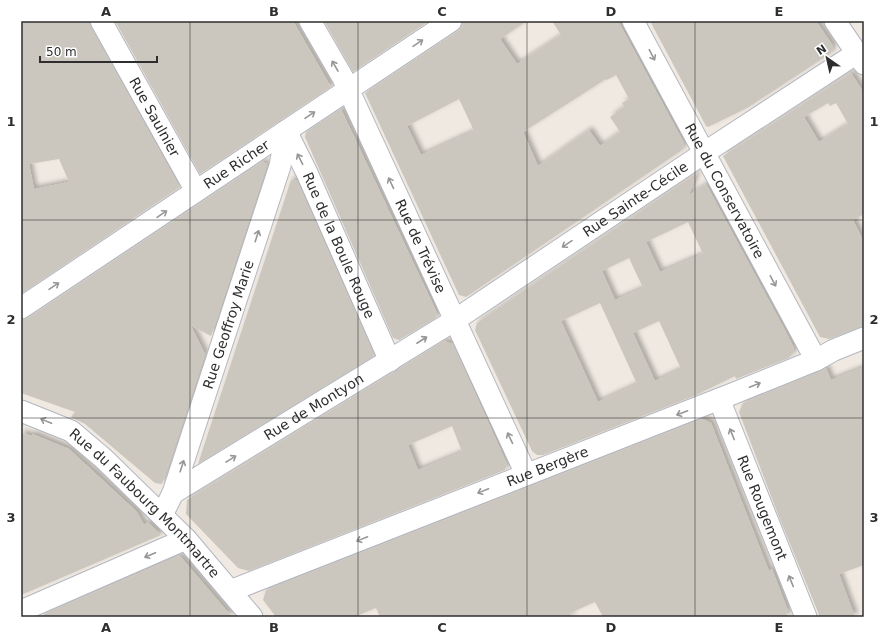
<svg xmlns="http://www.w3.org/2000/svg" width="885" height="638" font-family="'DejaVu Sans',sans-serif">
<defs>
<filter id="shadow"><feDropShadow dx="3.5" dy="-3.5" stdDeviation="2" flood-color="#0004"/></filter>
</defs>
<rect width="100%" height="100%" fill="#efe9e1"/>
<!-- building -->
<path fill="#cbc7bf" fill-rule="evenodd" filter="url(#shadow)" d="M 21,21 L 89,21 L 91,27 L 180,187 L 21,294 ZM 59,159 L 69,182 L 34,189 L 29,164 Z
M 115,21 L 293,21 L 331,87 L 200,174 Z
M 324,21 L 429,21 L 353,72 Z
M 463,21 L 527,21 L 500,39 L 517,64 L 561,35 L 552,21 L 618,21 L 684,143 L 682,150 L 466,297 L 459,295 L 365,93 L 458,31 L 462,27 ZM 616,75 L 629,99 L 622,103 L 624,107 L 610,117 L 620,132 L 600,146 L 589,130 L 538,166 L 523,132 L 606,79 L 607,80 ZM 459,99 L 474,131 L 421,155 L 407,126 Z
M 650,21 L 816,21 L 833,46 L 831,53 L 747,108 L 708,127 L 706,126 Z
M 851,73 L 864,93 L 864,214 L 853,220 L 864,242 L 864,326 L 829,339 L 820,337 L 723,156 ZM 828,103 L 830,106 L 836,103 L 848,124 L 819,142 L 804,117 Z
M 341,109 L 437,313 L 436,318 L 399,340 L 393,338 L 305,137 L 306,132 Z
M 262,162 L 267,164 L 211,336 L 191,326 L 205,354 L 162,484 L 155,483 L 85,424 L 71,417 L 75,412 L 21,393 L 21,320 L 28,318 Z
M 697,173 L 689,195 L 706,184 L 787,334 L 793,346 L 794,352 L 789,358 L 741,377 L 736,379 L 735,376 L 694,396 L 543,455 L 537,455 L 532,451 L 475,330 L 477,323 ZM 688,222 L 703,254 L 660,272 L 646,242 ZM 629,258 L 643,288 L 615,300 L 602,271 ZM 600,303 L 637,384 L 598,402 L 561,321 ZM 659,321 L 681,369 L 655,381 L 633,333 Z
M 291,180 L 297,180 L 374,354 L 373,357 L 198,464 Z
M 444,341 L 453,344 L 507,464 L 505,470 L 249,571 L 238,568 L 186,514 L 187,500 ZM 452,426 L 462,452 L 418,470 L 408,445 Z
M 864,367 L 864,565 L 839,574 L 855,617 L 820,617 L 779,517 L 739,412 L 743,403 L 826,368 L 831,380 Z
M 702,419 L 711,423 L 769,571 L 772,569 L 788,611 L 786,612 L 788,617 L 603,617 L 595,602 L 570,613 L 572,617 L 380,617 L 376,608 L 354,617 L 276,617 L 263,600 L 266,590 Z
M 21,433 L 32,436 L 32,434 L 69,449 L 137,512 L 144,525 L 148,522 L 161,535 L 21,595 Z
M 180,556 L 232,617 L 40,617 L 46,613 Z"/>
<g fill="none" stroke-linecap="round" stroke-linejoin="round">
<!-- minor casing -->
<g stroke="#b4b7c1" stroke-width="23">
<g id="minor">
<path id="s1" d="M 101,21 L 196,191"/>
<path id="s2" d="M 310,21 L 343,78 L 526,474"/>
<path id="s3" d="M 633,21 L 816,360"/>
<path d="M 835,21 L 864,64"/>
<path id="s4" d="M 286,131 L 307,173 L 390,361"/>
<path id="s5" d="M 21,308 L 451,21"/>
<path id="s6" d="M 719,399 L 806,617"/>
<path id="s7" d="M 21,411 L 71,431 L 103,458 L 186,539 L 252,617"/>
<path id="s8" d="M 173,493 L 455,320 L 704,153 L 857,53"/>
<path id="s9" d="M 162,515 L 173,493 L 280,166 L 286,131"/>
<path id="s10" d="M 230,591 L 732,394 L 816,360 L 834,350 L 864,338"/>
<path d="M 21,611 L 186,539"/>
</g>
</g>
<!-- minor -->
<use href="#minor" stroke="#fff" stroke-width="21"/>
</g>
<!-- one-way arrows -->
<defs><path id="oneway-shaft" d="M-6 0H5M1.5-3L5.5 0L1.5 3" fill="none" stroke-width="1.6" stroke-linecap="round" stroke-linejoin="round"/></defs>
<g stroke="#969696">
<use href="#oneway-shaft" transform="translate(418 43) rotate(-34)"/>
<use href="#oneway-shaft" transform="translate(652 55) rotate(62)"/>
<use href="#oneway-shaft" transform="translate(335 66) rotate(-120)"/>
<use href="#oneway-shaft" transform="translate(310 115) rotate(-34)"/>
<use href="#oneway-shaft" transform="translate(300 159) rotate(-117)"/>
<use href="#oneway-shaft" transform="translate(391 183) rotate(-115)"/>
<use href="#oneway-shaft" transform="translate(162 214) rotate(-34)"/>
<use href="#oneway-shaft" transform="translate(257 236) rotate(-72)"/>
<use href="#oneway-shaft" transform="translate(567 244) rotate(146)"/>
<use href="#oneway-shaft" transform="translate(773 281) rotate(62)"/>
<use href="#oneway-shaft" transform="translate(54 286) rotate(-34)"/>
<use href="#oneway-shaft" transform="translate(422 340) rotate(-33)"/>
<use href="#oneway-shaft" transform="translate(755 385) rotate(-22)"/>
<use href="#oneway-shaft" transform="translate(682 413) rotate(159)"/>
<use href="#oneway-shaft" transform="translate(46 421) rotate(-158)"/>
<use href="#oneway-shaft" transform="translate(732 434) rotate(-112)"/>
<use href="#oneway-shaft" transform="translate(510 438) rotate(-115)"/>
<use href="#oneway-shaft" transform="translate(231 459) rotate(-32)"/>
<use href="#oneway-shaft" transform="translate(182 466) rotate(-72)"/>
<use href="#oneway-shaft" transform="translate(483 491) rotate(158)"/>
<use href="#oneway-shaft" transform="translate(362 539) rotate(158)"/>
<use href="#oneway-shaft" transform="translate(150 555) rotate(157)"/>
<use href="#oneway-shaft" transform="translate(791 581) rotate(-112)"/>
</g>
<!-- grid -->
<path fill="none" stroke="#2e2e2e" stroke-width="1" stroke-opacity="0.55" d="M 190,21 L 190,617M 358,21 L 358,617M 527,21 L 527,617M 695,21 L 695,617M 21,220 L 864,220M 21,418 L 864,418"/>
<g text-anchor="middle" dominant-baseline="central" stroke-width="3.5" stroke-linejoin="round" paint-order="stroke">
<!-- street labels -->
<g font-size="14" fill="#2e2e2e" stroke="#fff">
<text stroke="none"><textPath href="#s1" startOffset="110">Rue Saulnier</textPath></text>
<text stroke="none"><textPath href="#s5" startOffset="259">Rue Richer</textPath></text>
<text stroke="none"><textPath href="#s3" startOffset="193">Rue du Conservatoire</textPath></text>
<text stroke="none"><textPath href="#s8" startOffset="548">Rue Sainte-Cécile</textPath></text>
<text stroke="none"><textPath href="#s4" startOffset="126">Rue de la Boule Rouge</textPath></text>
<text stroke="none"><textPath href="#s2" startOffset="251">Rue de Trévise</textPath></text>
<text stroke="none"><textPath href="#s9" startOffset="202">Rue Geoffroy Marie</textPath></text>
<text stroke="none"><textPath href="#s8" startOffset="165">Rue de Montyon</textPath></text>
<text stroke="none"><textPath href="#s10" startOffset="341">Rue Bergère</textPath></text>
<text stroke="none"><textPath href="#s7" startOffset="157">Rue du Faubourg Montmartre</textPath></text>
<text stroke="none"><textPath href="#s6" startOffset="117">Rue Rougemont</textPath></text>
</g>
</g>
<!-- border -->
<rect width="885" height="638" fill="none" stroke="#ffffff" stroke-width="44"/>
<!-- north arrow -->
<g transform="translate(827 58) rotate(326)" stroke="#ffffff" stroke-width="3" paint-order="stroke">
<path d="M0-3L7 15L0 10L-7 15Z" fill="#2e2e2e"/>
<text y="-6" font-size="11" font-weight="bold" text-anchor="middle" fill="#2e2e2e">N</text>
</g>
<!-- scale -->
<path d="M40 56v6h117v-6" fill="none" stroke="#2e2e2e" stroke-width="2"/>
<text x="46" y="56" font-size="12" fill="#2e2e2e" stroke="#ffffff" stroke-width="3" paint-order="stroke">50 m</text>
<rect x="22" y="22" width="841" height="594" fill="none" stroke="#2e2e2e" stroke-width="1.5"/>
<g font-size="13" text-anchor="middle" font-weight="bold" fill="#2e2e2e">
<text x="106" y="16">A</text>
<text x="274" y="16">B</text>
<text x="442" y="16">C</text>
<text x="611" y="16">D</text>
<text x="779" y="16">E</text>
<text x="11" y="126">1</text>
<text x="874" y="126">1</text>
<text x="11" y="324">2</text>
<text x="874" y="324">2</text>
<text x="11" y="522">3</text>
<text x="874" y="522">3</text>
<text x="106" y="632">A</text>
<text x="274" y="632">B</text>
<text x="442" y="632">C</text>
<text x="611" y="632">D</text>
<text x="779" y="632">E</text>
</g>
</svg>
